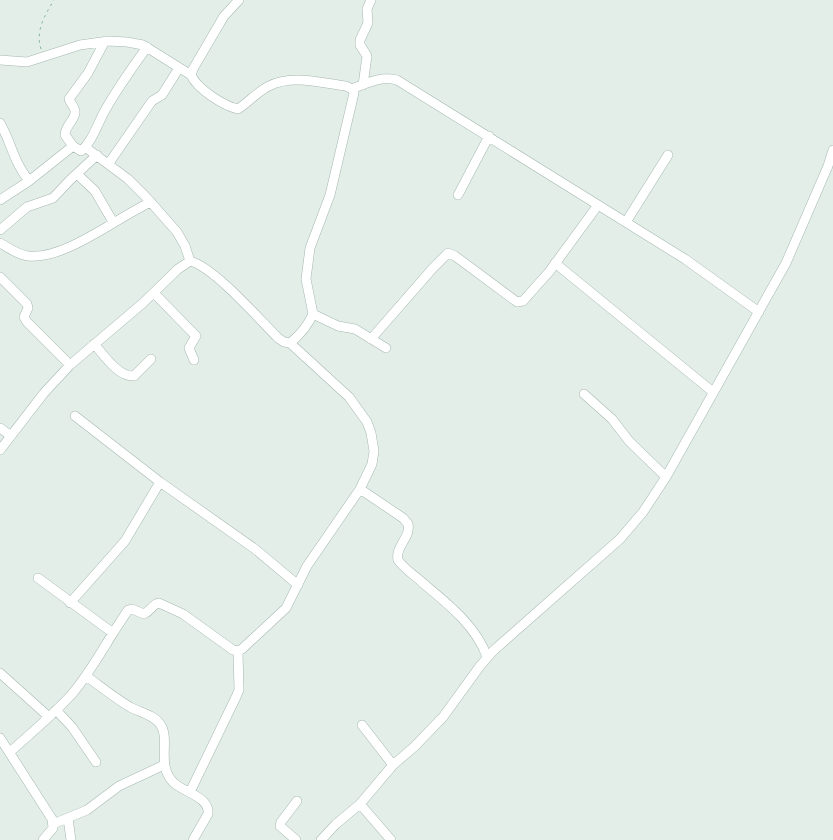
<svg xmlns="http://www.w3.org/2000/svg" width="833" height="840" font-family="Mulish,sans-serif">
<rect width="100%" height="100%" fill="#e3eee9"/>
<g fill="none" stroke-linecap="round" stroke-linejoin="round">
<!-- minor casing -->
<g stroke="#a5b7b0" stroke-width="10">
<path id="minor" d="M 0,60 L 27,62 L 80,45 L 108,41 L 127,42 L 143,45 L 191,75
M 363,85 L 367,56 L 360,45 L 360,40 L 368,23 L 367,9 L 371,0
M 352,89 C 367,83 380,76 397,80 L 685,259 L 759,312
M 0,123 C 12,144 13,161 29,181
M 73,146 L 65,135 C 65,126 74,121 75,113 C 76,108 70,103 69,99 L 88,73 L 105,41
M 85,147 L 128,179 L 147,198 L 177,232 L 185,246 L 190,261
M 109,163 L 152,101 L 162,95 L 179,68
M 77,174 L 95,191 L 113,222
M 458,195 L 489,136
M 0,200 L 29,181 L 73,146 L 81,151 C 94,140 98,121 107,107 C 119,86 133,67 147,47
M 626,222 L 668,155
M 0,230 L 27,207 L 53,198 L 70,180 L 97,155
M 0,243 C 9,248 18,255 28,256 C 65,260 116,218 151,202
M 555,263 L 713,392
M 0,277 L 27,304 L 28,308 L 24,317 L 27,322 L 70,365
M 154,293 L 196,336 L 189,348 L 194,360
M 313,314 L 338,326 L 355,329 L 386,348
M 371,339 L 433,268 L 448,253 L 455,256 L 517,302 L 523,301 L 549,272 L 598,205
M 94,344 C 104,355 118,377 134,376 L 151,359
M 584,394 L 612,419 L 629,441 L 666,477
M 75,416 L 160,482 L 255,549 L 298,585
M 0,428 L 11,436
M 0,450 L 44,393 L 70,365 L 143,303 L 178,269 L 190,261 C 214,267 259,319 278,338 L 284,342 L 290,343 C 300,335 308,325 313,314 L 306,279 L 310,248 L 330,195 L 354,93 L 352,89 L 346,86 C 322,83 291,74 269,86 C 258,91 249,102 238,109 C 224,106 197,89 191,75 L 193,69 L 224,16 L 239,0
M 360,489 L 403,518 L 408,524 C 411,538 395,546 398,560 C 405,570 416,576 424,584 C 448,604 477,627 487,657
M 70,603 L 125,541 L 160,482
M 113,633 L 128,610 L 132,609 L 144,614 C 151,611 152,604 159,603 L 183,614 L 233,650 L 238,651 L 242,649 L 286,608 L 307,566 L 360,489 L 372,464 L 374,451 L 371,433 L 367,422 L 349,397 L 290,343
M 0,673 L 49,717
M 86,676 C 100,686 115,698 130,707 C 139,712 154,715 160,724 C 171,739 156,764 173,782 C 182,792 210,796 208,814 L 193,840
M 56,710 L 72,727 L 96,762
M 362,725 L 393,765
M 0,738 L 52,819 L 53,828 L 43,840
M 10,752 C 31,733 53,715 72,694 C 88,675 100,654 113,633 L 38,578
M 190,792 L 236,697 L 239,690 L 238,651
M 360,804 L 391,840
M 68,818 L 71,840
M 53,824 L 87,810 L 119,786 L 164,765
M 296,840 L 280,826 L 281,822 L 297,801
M 321,840 L 336,824 L 360,804 L 393,765 L 414,747 L 443,717 L 480,666 L 493,651 L 620,539 L 643,512 L 666,477 L 786,263 L 828,166 L 833,150"/>
</g>
<!-- path -->
<path stroke="#81b4a2" stroke-width="1" stroke-dasharray="2.5 4" stroke-linecap="butt" d="M 41,49 C 35,31 45,15 54,0"/>
<!-- minor -->
<use href="#minor" stroke="#fff" stroke-width="9"/>
</g>
</svg>
